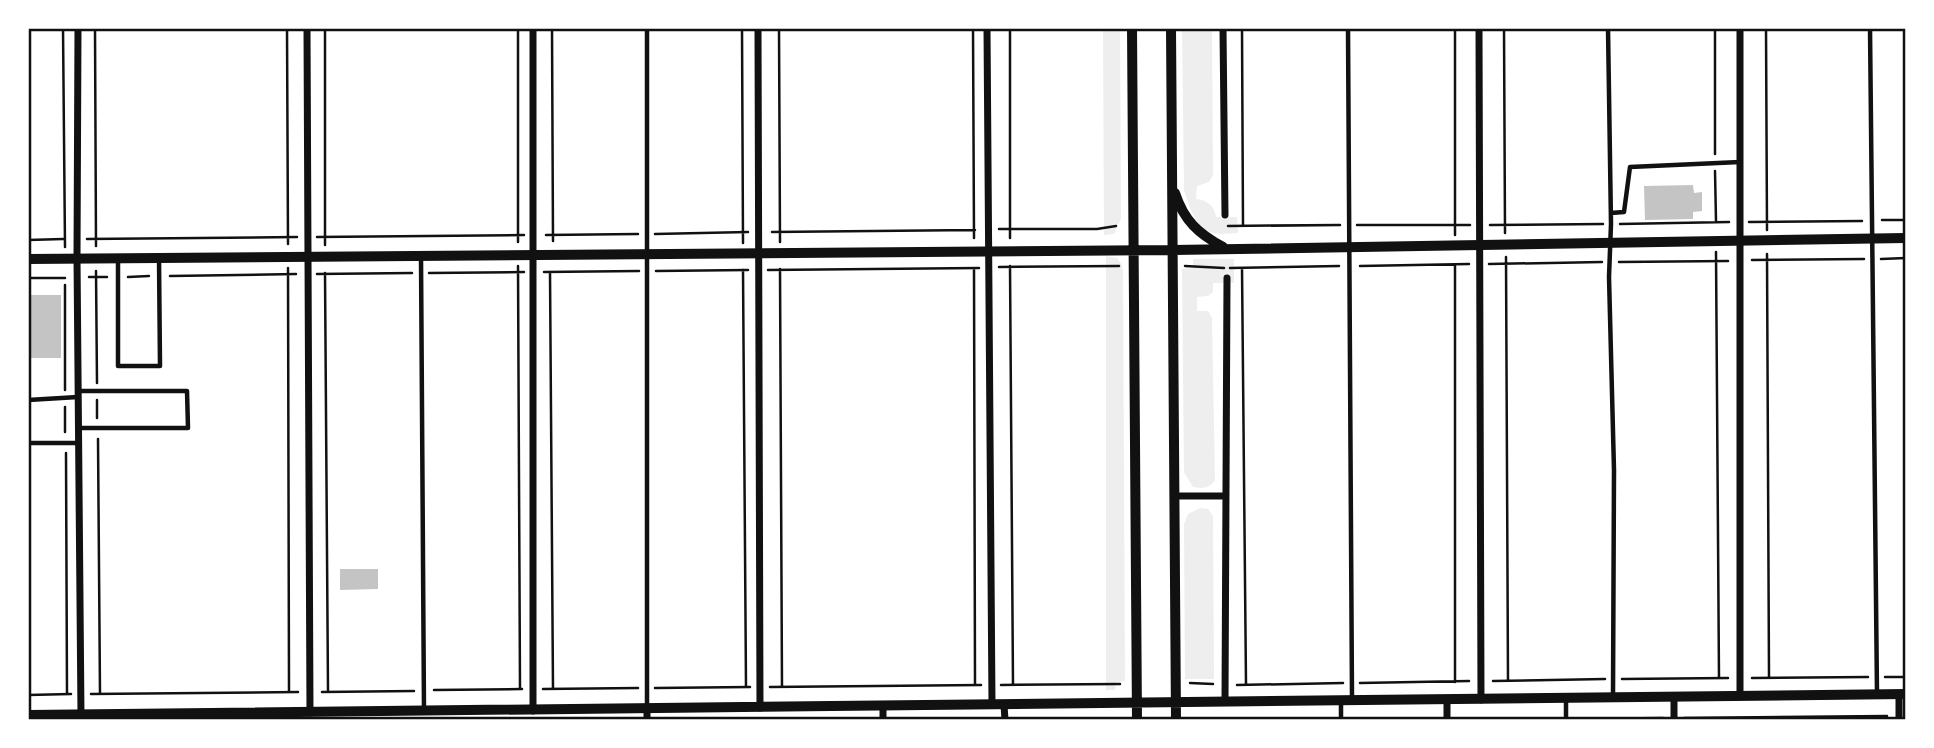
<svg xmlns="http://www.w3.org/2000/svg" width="1934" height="748" font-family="Arial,sans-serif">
<rect width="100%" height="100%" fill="#fff"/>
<!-- green -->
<path fill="#eee" d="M 1103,28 L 1120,28 L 1121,219 L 1114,234 L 1104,235 Z
M 1182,28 L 1212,28 L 1213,175 L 1209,182 L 1197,186 L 1196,199 C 1207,200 1214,205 1216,217 L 1237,217 L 1238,233 C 1231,233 1220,235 1213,233 C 1195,228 1189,206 1184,190 Z
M 1106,256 L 1117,258 L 1122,265 L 1123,272 L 1125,681 L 1116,682 L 1115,690 L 1106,690 Z
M 1193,259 L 1234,259 L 1234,283 L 1213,283 L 1213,292 L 1208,296 L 1197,297 L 1197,311 L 1208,311 L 1212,318 L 1215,480 C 1209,488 1204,489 1193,487 L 1184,472 L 1182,269 L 1193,268 Z
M 1200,508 L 1208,509 L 1213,516 L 1214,679 L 1185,679 L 1184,524 L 1188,514 Z"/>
<!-- building -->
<path fill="#c4c4c4" d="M 1693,185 L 1694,193 L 1702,192 L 1702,211 L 1693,212 L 1693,219 L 1645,220 L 1644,186 Z
M 28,295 L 61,295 L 61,358 L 28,358 Z
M 340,569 L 378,569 L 378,589 L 340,590 Z"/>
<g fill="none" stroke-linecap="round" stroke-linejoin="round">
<!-- path -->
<path stroke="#111" stroke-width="2.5" d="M 63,28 L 65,247
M 95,28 L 96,246
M 287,28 L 288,244
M 518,28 L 518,242
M 552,28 L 553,241
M 742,28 L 743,243
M 779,28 L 780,242
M 973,28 L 974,238
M 1010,28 L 1010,238
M 1242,28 L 1243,226
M 1504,28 L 1505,233
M 1715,28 L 1715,154
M 1766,28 L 1767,230
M 1715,171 L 1716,221
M 1882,220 L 1906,220
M 1749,222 L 1862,221
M 1620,224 L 1729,222
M 1357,225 L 1470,225
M 1490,225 L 1603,224
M 1228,226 L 1340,225
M 999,229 L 1097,229 L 1116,226
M 772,232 L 975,230
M 655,234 L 748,232
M 546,235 L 638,234
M 1455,235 L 1455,28
M 317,237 L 524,235
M 87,239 L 297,237
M 28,240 L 63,239
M 325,245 L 325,28
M 1716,252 L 1719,678
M 1767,254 L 1769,677
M 1506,257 L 1508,681
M 1881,259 L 1906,258
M 1752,260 L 1864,259
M 1619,262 L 1728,261
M 1489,264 L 1602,262
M 518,266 L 520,689
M 1010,266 L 1013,685
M 1185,266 L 1224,268
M 1360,266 L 1469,264
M 999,267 L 1119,266
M 288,268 L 289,692
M 1230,268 L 1339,266
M 1242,268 L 1246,684
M 780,269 L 782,686
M 974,269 L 975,685
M 743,270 L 746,687
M 768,270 L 979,268
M 96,271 L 97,383
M 656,271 L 748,270
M 544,272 L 639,271
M 550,272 L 553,689
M 325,273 L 328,691
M 429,273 L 524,272
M 317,274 L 412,273
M 170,276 L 296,274
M 89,277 L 107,277
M 128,277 L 149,276
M 28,278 L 65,278
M 65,285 L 65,390
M 97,400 L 97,418
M 65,407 L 65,432
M 98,439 L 100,694
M 66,453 L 67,694
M 1885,677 L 1906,677
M 1752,678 L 1868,677
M 1622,679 L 1728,678
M 1493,681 L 1605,679
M 1455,682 L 1455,266
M 1190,683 L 1213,684
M 1360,683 L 1469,681
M 1001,685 L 1120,684
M 1237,685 L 1343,683
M 770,687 L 981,685
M 655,688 L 750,687
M 543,689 L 638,688
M 434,690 L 522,689
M 322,692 L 414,691
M 91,694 L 298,692
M 28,695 L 71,694
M 1684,718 L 1887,716
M 1576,719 L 1663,718
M 1467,720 L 1558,719"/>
<!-- service -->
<path stroke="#111" stroke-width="4.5" d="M 647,28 L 647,708
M 1348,28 L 1352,699
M 1608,28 L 1611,224 L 1609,277 L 1614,470 L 1613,695
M 1870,28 L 1877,694
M 1611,213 L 1624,212 L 1630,167 L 1740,162
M 421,257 L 424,711
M 118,259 L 118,366 L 160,366 L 159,259
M 28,400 L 78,397
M 79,428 L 188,428 L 187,391 L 79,391
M 28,443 L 79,443
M 1341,702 L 1341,720
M 1566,720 L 1566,700"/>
<!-- minor -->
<path stroke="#111" stroke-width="7" d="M 78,28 L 77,258 L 81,715
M 307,28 L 310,713
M 758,28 L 760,708
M 987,28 L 992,705
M 1223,28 L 1225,215
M 1479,28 L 1481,700
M 1740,28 L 1740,696
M 1175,496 L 1226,496
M 1899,694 L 1899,720
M 1674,697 L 1674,720
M 1447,700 L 1447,720
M 1225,702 L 1227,278
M 1004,705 L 1005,720
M 883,707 L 883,720
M 647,709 L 647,720
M 533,711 L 533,28"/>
<!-- tertiary -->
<path stroke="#111" stroke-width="10" d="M 1132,28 L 1137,720
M 1171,28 L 1176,720
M 1175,193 C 1184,221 1199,234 1223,247
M 28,259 L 1173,250 L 1906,238
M 28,715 L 1906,694"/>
</g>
<!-- border -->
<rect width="1934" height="748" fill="none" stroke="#ffffff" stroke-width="60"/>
<rect x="30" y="30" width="1874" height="688" fill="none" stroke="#111" stroke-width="2.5"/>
</svg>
